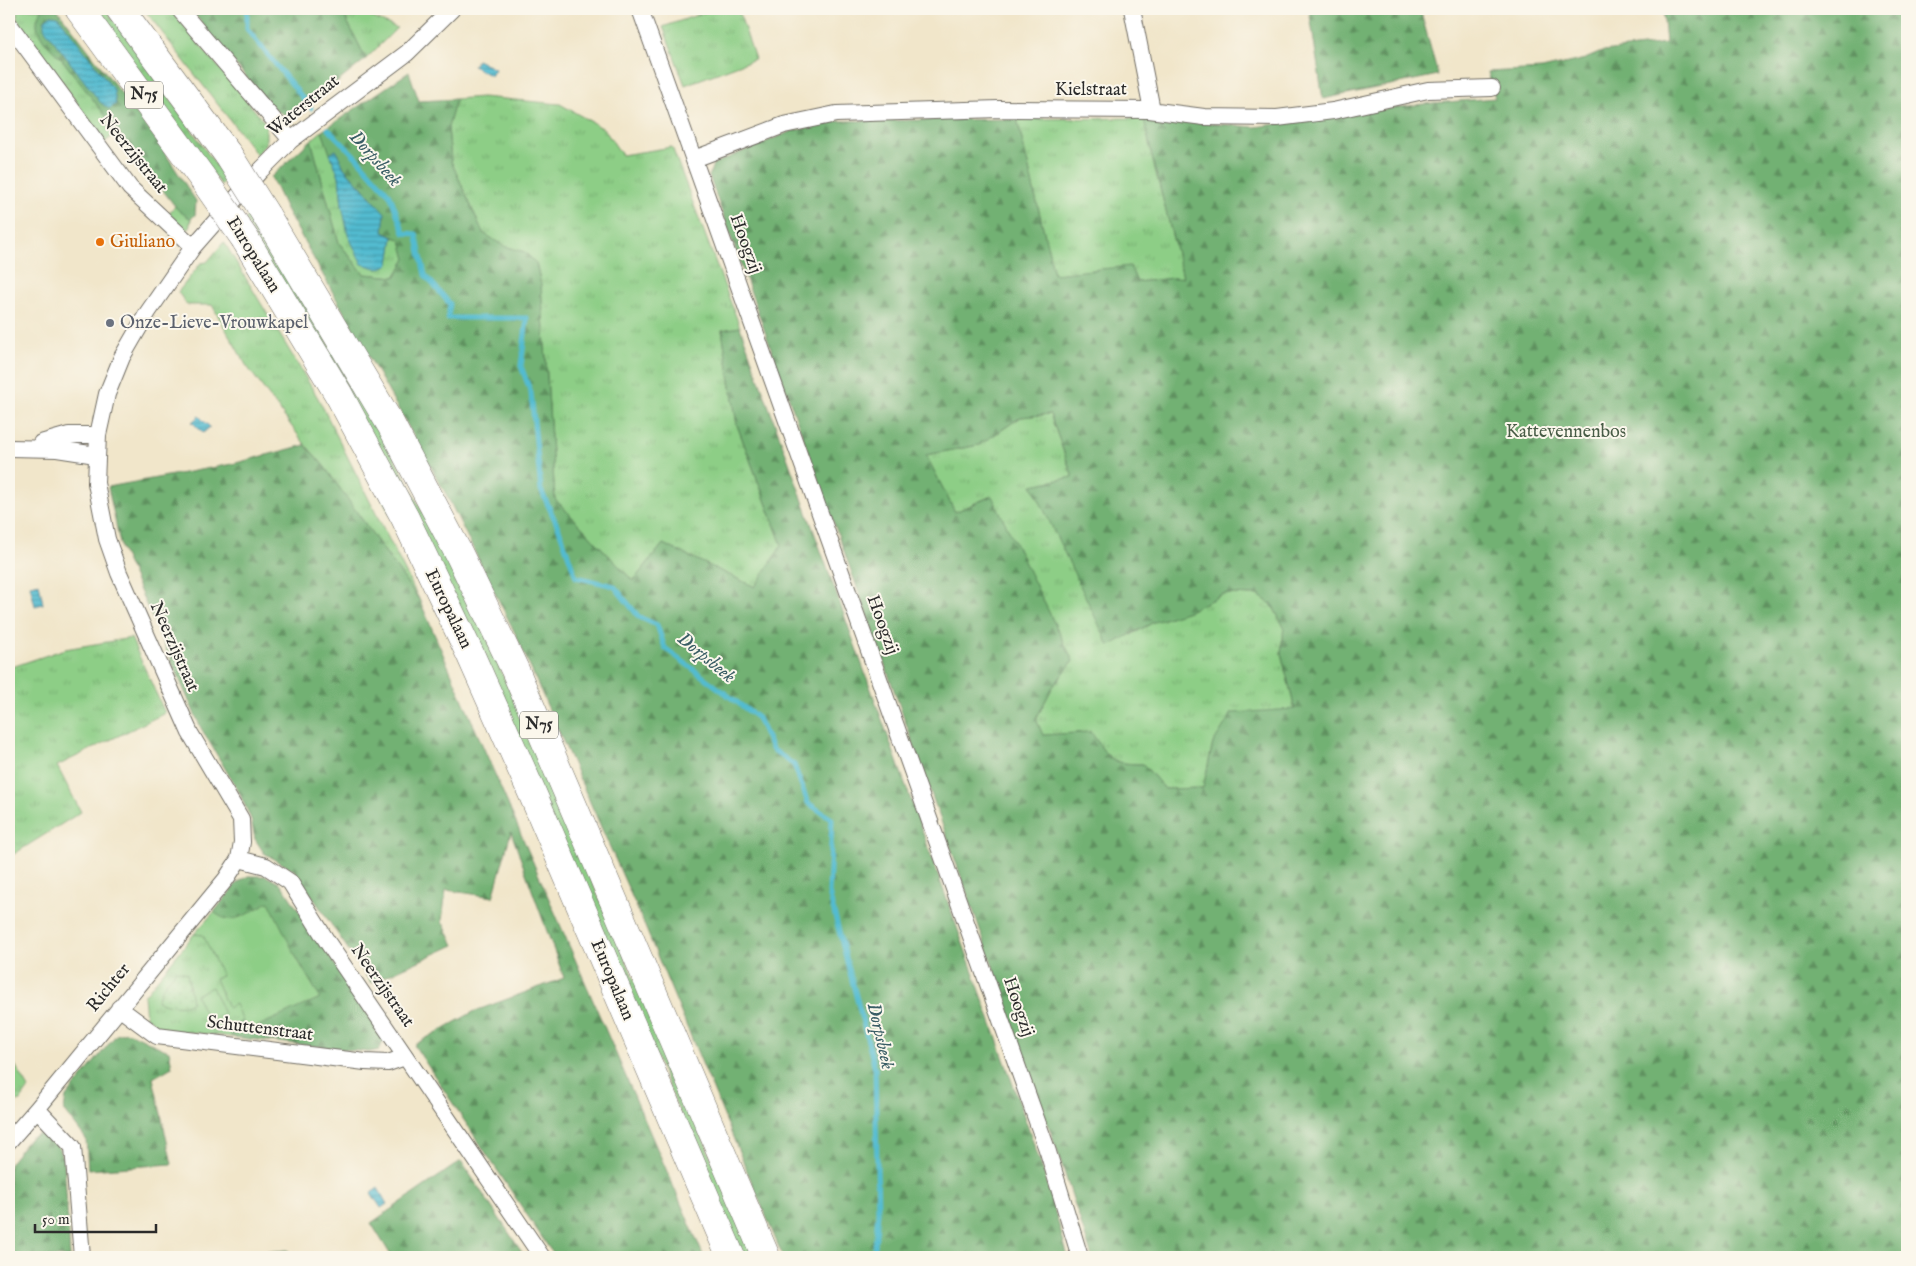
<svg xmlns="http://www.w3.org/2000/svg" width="1916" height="1266" font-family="'IM FELL English',serif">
<defs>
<pattern id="grass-tufts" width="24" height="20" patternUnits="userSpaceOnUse" patternTransform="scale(1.25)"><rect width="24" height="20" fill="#8dce86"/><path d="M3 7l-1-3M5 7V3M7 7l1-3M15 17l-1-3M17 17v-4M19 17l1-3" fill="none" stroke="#7ab174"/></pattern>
<pattern id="forest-firs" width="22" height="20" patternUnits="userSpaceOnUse" patternTransform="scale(1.25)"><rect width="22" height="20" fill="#72b173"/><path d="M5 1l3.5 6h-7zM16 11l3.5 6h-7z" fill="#5e905f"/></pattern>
<pattern id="park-dots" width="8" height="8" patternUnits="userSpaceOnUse" patternTransform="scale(1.25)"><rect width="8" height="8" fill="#8dce86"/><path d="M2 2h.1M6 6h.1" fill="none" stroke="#7ab174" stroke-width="1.8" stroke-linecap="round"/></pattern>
<pattern id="water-rules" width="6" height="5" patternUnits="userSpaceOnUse" patternTransform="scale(1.25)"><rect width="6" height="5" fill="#52bbd0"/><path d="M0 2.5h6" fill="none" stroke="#4498a9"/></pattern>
</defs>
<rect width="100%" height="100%" fill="#fbf7ec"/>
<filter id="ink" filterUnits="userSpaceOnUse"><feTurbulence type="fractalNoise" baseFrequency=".02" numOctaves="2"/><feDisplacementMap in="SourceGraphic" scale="10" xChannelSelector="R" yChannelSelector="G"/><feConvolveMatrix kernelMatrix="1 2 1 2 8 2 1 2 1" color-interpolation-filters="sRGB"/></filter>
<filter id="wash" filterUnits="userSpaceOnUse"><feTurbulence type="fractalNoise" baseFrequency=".0096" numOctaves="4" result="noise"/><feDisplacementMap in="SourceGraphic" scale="20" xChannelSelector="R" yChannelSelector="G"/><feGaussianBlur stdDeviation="1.12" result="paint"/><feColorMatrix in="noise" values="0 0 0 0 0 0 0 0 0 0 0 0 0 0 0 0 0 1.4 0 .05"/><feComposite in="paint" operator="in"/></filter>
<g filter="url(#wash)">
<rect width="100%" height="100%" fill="#f1e6ca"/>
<!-- grass -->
<path fill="url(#grass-tufts)" stroke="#5c7c58" d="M 18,9 L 43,9 L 39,14 L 44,41 L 64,62 L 119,131 L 105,142 L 17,19 Z
M 94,9 L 105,9 L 135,47 L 226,180 L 221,185 Z
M 144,9 L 170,9 L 261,118 L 266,124 L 266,143 L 257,155 Z
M 353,9 L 397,28 L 366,59 L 345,17 Z
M 714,9 L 738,9 L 755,59 L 685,85 L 663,27 Z
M 482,97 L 560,104 L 604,129 L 622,155 L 672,147 L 740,327 L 722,330 L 737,425 L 782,545 L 755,587 L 663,544 L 633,581 L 555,499 L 541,285 L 536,264 L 525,252 L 504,246 L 483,233 L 451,161 L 448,127 L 456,99 Z
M 1144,118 L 1152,157 L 1183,277 L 1137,282 L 1130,267 L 1054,274 L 1017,119 Z
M 322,131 L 339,176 L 342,206 L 389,264 L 393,237 L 401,239 L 406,259 L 395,277 L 364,274 L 339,243 L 311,140 Z
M 175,206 L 191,219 L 189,229 L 185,229 L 166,216 Z
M 250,214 L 370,410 L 484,631 L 754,1257 L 741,1257 L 651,1045 L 245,219 Z
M 224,242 L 318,398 L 420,601 L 324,466 L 304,443 L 246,365 L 212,305 L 187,305 L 178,292 L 201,263 L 207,262 Z
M 1050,414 L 1073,478 L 1033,485 L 1131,635 L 1154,622 L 1189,611 L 1223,594 L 1258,595 L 1272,605 L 1284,627 L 1281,653 L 1295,709 L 1213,743 L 1203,788 L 1165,789 L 1143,764 C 1109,764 1109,759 1091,732 L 1043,736 L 1036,719 L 1052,688 L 1073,661 L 991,496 L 955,512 L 926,455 L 979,445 L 1021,417 Z
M 131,638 L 165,713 L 57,766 L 81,812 L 9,857 L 9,668 L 65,649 Z
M 194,934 L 204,934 L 245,1020 L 232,1028 L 232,1037 L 161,1029 L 146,1017 L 144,996 Z
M 9,1055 L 29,1088 L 20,1101 L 9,1104 Z"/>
<!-- forest -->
<path fill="url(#forest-firs)" stroke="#4e6e4f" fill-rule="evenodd" d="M 43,9 L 57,9 L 156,139 L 196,201 L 195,215 L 191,219 L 178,210 L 64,62 C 51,48 25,28 43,9 Z
M 190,9 L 353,9 L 345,17 L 366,59 L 308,106 L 290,117 L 277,111 L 266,101 Z
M 1309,9 L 1420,9 L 1438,75 L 1323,99 Z
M 1663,9 L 1907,9 L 1907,1257 L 1092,1257 L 1059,1156 L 976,918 L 709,176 L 713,164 L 792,131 L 839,121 L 1017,119 L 1054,274 L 1130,266 L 1137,282 L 1183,277 L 1152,157 L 1144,118 L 1255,127 L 1423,104 L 1495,98 L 1488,72 L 1542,69 L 1585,59 L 1604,51 L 1666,43 ZM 1050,414 L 1073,477 L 1032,485 L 1109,646 L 1154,622 L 1189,611 L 1223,594 L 1258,595 L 1272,605 L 1284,627 L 1281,653 L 1295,709 L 1232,713 L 1213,743 L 1203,788 L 1165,789 L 1143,764 C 1109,764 1109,759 1091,732 L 1043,735 L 1036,719 L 1052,688 L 1073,661 L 992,496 L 955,512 L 926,455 L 979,445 L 1021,417 Z
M 409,72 L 419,101 L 456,99 L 448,127 L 451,161 L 483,233 L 504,246 L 525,252 L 536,263 L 541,285 L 555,499 L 633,581 L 663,544 L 755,587 L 782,545 L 737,425 L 722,330 L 740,327 L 984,1002 L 1044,1173 L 1068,1257 L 783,1257 L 641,917 L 515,633 L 446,494 L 286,209 L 271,177 L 311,140 L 339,243 L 364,274 L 395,277 L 406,259 L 401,240 L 383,232 L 370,196 L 344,168 L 336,150 L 330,154 L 322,131 Z
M 305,445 L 324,466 L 420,601 L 704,1257 L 555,1257 L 414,1045 L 475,1011 L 564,978 L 511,832 L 493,897 L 446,890 L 442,921 L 454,945 L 371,983 L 295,871 L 264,853 L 255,839 L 251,819 L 239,792 L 201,728 L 121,548 L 108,487 L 232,464 Z
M 248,876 L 266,876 L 281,884 L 378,1029 L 384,1040 L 379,1050 L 369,1052 L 232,1037 L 231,1028 L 243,1020 L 247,1030 L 320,998 L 296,957 L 230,921 L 222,919 L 214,912 L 237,883 Z
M 126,1032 C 141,1036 154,1046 169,1051 L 172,1067 L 153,1078 L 172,1164 L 88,1170 L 86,1139 L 64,1110 L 66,1097 L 116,1035 Z
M 39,1134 C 53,1141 59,1145 64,1160 L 70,1257 L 9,1257 L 9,1164 L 30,1138 Z
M 461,1161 L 525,1257 L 392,1257 L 371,1223 Z
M 288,1250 L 291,1257 L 203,1257 Z"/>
<!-- park -->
<path fill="url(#park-dots)" stroke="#5c7c58" d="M 176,970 L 187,973 L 192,1002 C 184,1008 167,1005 157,1001 L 161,990 Z"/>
<!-- garden -->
<path fill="#8dce86" stroke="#5c7c58" d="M 269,902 L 296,957 L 320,998 L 247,1031 L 235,1004 L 228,1008 L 215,979 L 222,976 L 203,935 L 194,934 L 214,912 C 232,929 250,911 269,902 Z
M 212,987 L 224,1014 L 208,1021 L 196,995 Z"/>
<!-- water -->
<path fill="url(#water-rules)" stroke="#3e737e" d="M 51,15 L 58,16 L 114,90 L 116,104 L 109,109 L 100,102 L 44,28 L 45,20 Z
M 477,60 L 495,69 L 491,76 L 473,66 Z
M 336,150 L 344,168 L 385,213 L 383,232 L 393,237 L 389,264 L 379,269 L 362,264 L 348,235 L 342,205 L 339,176 L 330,154 Z
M 199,416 L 210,427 L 203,433 L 192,422 Z
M 39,583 L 43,604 L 35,606 L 30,585 Z
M 378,1188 L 387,1204 L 381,1208 L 371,1193 Z"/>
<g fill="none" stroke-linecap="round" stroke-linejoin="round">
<!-- stream -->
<path stroke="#52bbd0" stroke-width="5" d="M 247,9 L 247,29 L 311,108
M 328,129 L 356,157 L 390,195 L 404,233 L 416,234 L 425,275 L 450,304 L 448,318 L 527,318 L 521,366 L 531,393 L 541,490 L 559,529 L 576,577 L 614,586 L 639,617 L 657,625 L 665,648 L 758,718 L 772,749 L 794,765 L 808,803 L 832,819 L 829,893 L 875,1068 L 878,1213 L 874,1257"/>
</g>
</g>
<g filter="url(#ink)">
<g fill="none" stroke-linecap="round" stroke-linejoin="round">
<!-- street casing -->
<g stroke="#706c63" stroke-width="18">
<path id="street" d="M 179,9 L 291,140
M 640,9 L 1048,1152 L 1080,1257
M 1132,9 L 1152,110
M 9,24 L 130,188 L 193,247
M 694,159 L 784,125 L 836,114 L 999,109 L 1149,110 L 1204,117 L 1277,118 L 1333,111 L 1428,90 L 1492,88
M 41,443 L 69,435 L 98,435
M 9,448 L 57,449 L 96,455
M 239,859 L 266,866 L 290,882 L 328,943 L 542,1257
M 119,1008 L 157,1036 L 365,1062 L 388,1063 L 405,1057
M 37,1109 L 73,1147 L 82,1257
M 9,1141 L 37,1109 L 226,879 L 239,859 L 242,842 L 241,819 L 190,733 L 119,573 L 107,539 L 96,483 L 98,435 L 107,394 L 122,357 L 148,312 L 193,247 L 260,171 L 291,140 L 407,53 L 452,9"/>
</g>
<!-- highway casing -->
<g stroke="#706c63" stroke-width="29">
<path id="highway" d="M 79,9 L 206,183
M 120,9 L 229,156
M 266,215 L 391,425 L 459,554 L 515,670 L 766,1257
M 245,239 L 339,395 L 405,518 L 471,656 L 533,795 L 731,1257"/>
</g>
<!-- street -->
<use href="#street" stroke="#fff" stroke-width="16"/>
<!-- highway -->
<use href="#highway" stroke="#fff" stroke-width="28"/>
<!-- highway-bridge casing -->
<g stroke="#706c63" stroke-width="29" stroke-linecap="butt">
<path id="highway-bridge" d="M 229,156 L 266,215
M 206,183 L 245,239"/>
</g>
<!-- highway-bridge -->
<use href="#highway-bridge" stroke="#fff" stroke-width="28"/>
</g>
</g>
<!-- markers -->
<circle fill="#e8710a" stroke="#fbf7ec" stroke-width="2" cx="100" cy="242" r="5"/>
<circle fill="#6b7280" stroke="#fbf7ec" stroke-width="2" cx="110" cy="323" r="5"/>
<g text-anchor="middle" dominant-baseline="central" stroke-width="4" stroke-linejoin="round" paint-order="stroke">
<!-- shield labels -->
<g fill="#fbf7ec" stroke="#696865" stroke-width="1">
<rect x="125" y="81.5" width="38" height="27" rx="4"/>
<rect x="520" y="711.5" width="38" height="27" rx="4"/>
</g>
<g font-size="16" font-weight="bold" fill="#2b2b2b">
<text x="144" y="95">N75</text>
<text x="539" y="725">N75</text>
</g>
<!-- street labels -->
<g font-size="18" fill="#2b2b2b" stroke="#fbf7ec">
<text x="1091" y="90">Kielstraat</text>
<text transform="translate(304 106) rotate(-39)">Waterstraat</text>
<text transform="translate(133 154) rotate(51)">Neerzijstraat</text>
<text transform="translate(745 244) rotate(70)">Hoogzij</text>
<text transform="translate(253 255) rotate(58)">Europalaan</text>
<text transform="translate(448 609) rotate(64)">Europalaan</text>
<text transform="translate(882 625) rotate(70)">Hoogzij</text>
<text transform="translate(174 647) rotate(66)">Neerzijstraat</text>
<text transform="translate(612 980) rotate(67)">Europalaan</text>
<text transform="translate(382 986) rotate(55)">Neerzijstraat</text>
<text transform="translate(109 988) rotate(-51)">Richter</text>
<text transform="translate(1018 1007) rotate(71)">Hoogzij</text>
<text transform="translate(260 1029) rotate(7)">Schuttenstraat</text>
</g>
<!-- food labels -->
<g font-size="18" fill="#c56008" stroke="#fbf7ec" text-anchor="start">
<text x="110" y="242">Giuliano</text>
</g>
<!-- worship labels -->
<g font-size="18" fill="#5b616d" stroke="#fbf7ec" text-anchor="start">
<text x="120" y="323">Onze-Lieve-Vrouwkapel</text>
</g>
<!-- park labels -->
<g font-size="18" fill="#485c46" stroke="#fbf7ec">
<text x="1566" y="432">Kattevennenbos</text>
</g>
<!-- water labels -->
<g font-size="19" font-style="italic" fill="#395d65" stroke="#fbf7ec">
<text transform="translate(375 159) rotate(48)">Dorpsbeek</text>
<text transform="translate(706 658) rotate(39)">Dorpsbeek</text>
<text transform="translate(880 1036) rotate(77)">Dorpsbeek</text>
</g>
</g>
<!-- margin -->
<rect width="1916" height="1266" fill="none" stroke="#fbf7ec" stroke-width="30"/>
<!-- scale -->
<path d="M35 1224v8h121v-8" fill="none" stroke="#2b2b2b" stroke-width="2.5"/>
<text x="42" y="1224" font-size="15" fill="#2b2b2b" stroke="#fbf7ec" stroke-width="4" paint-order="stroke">50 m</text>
</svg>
